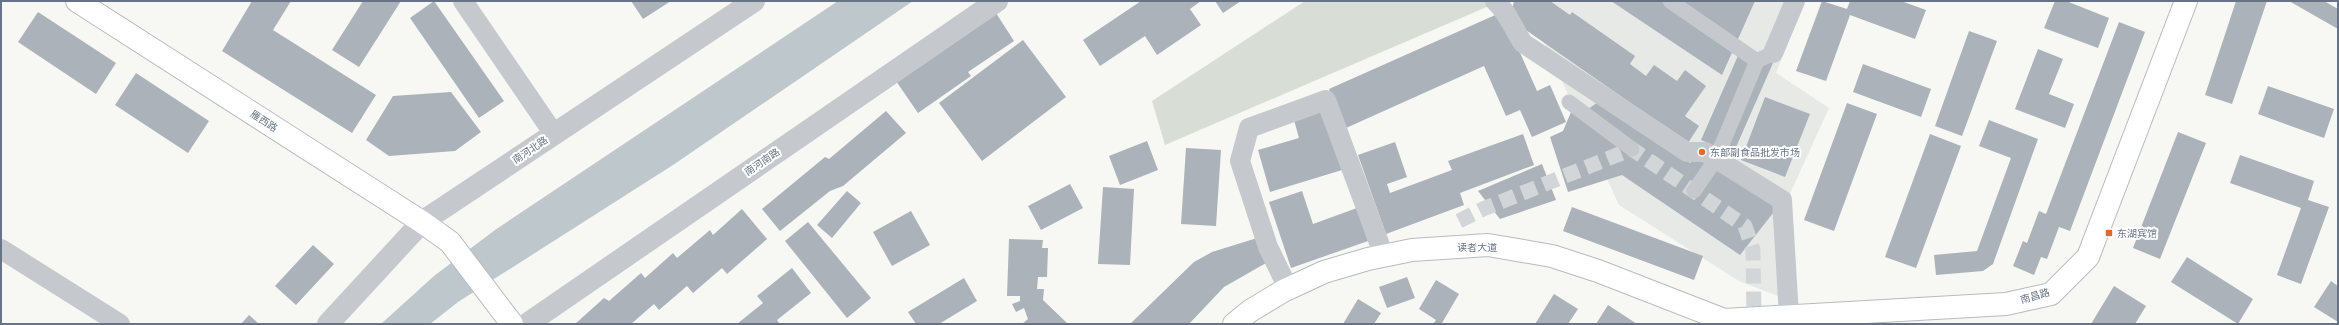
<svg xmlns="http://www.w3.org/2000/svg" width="2339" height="325" font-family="Figtree,'Noto Sans SC',sans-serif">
<rect width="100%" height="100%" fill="#f7f7f4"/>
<!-- built -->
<path fill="#e7e9e7" d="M 1530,1 L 1805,1 L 1776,73 L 1829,108 L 1789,196 L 1794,302 L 1739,281 L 1619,205 L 1530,12 Z"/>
<!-- green -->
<path fill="#d8ded5" d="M 1305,1 L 1488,1 L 1489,6 L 1165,145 L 1152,101 Z"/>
<!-- water -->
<path fill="#bdc7cc" d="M 838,1 L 913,1 L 673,165 L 458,302 L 430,324 L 381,324 L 434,276 L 495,230 Z"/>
<!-- building -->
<path fill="#abb2b9" d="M 252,1 L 291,1 L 273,30 L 376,95 L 352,133 L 222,51 Z
M 363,1 L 401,1 L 359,67 L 332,50 Z
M 434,1 L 504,101 L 479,118 L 410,18 Z
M 631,1 L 671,1 L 643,19 Z
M 1141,1 L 1201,1 L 1190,9 L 1201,25 L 1157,55 L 1145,36 L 1100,66 L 1083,40 Z
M 1215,1 L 1241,1 L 1223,13 Z
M 1514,1 L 1550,1 L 1570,15 L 1572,12 L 1635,56 L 1630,64 L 1646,76 L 1654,65 L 1677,81 L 1685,70 L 1706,86 L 1685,116 L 1699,126 L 1688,143 L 1510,19 Z
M 1611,1 L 1755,1 L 1722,75 Z
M 1822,1 L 1847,9 L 1850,1 L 1901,1 L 1926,10 L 1915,39 L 1850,15 L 1826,81 L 1796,71 Z
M 2055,1 L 2066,1 L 2109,18 L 2098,48 L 2044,28 Z
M 2236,1 L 2267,1 L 2232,104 L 2205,95 Z
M 2289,1 L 2324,1 L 2338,9 L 2338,29 Z
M 38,12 L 116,63 L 96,94 L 18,42 Z
M 1502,12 L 1537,91 L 1550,85 L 1566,122 L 1532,137 L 1520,110 L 1506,116 L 1484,66 L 1346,128 L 1329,89 Z
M 996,13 L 1014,41 L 968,72 L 971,76 L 918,113 L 896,81 Z
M 2119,22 L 2145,32 L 2070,231 L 2059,227 L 2047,259 L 2041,257 L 2034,275 L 2013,266 L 2023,241 L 2027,243 L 2039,211 L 2046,214 Z
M 1969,31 L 1997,41 L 1962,136 L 1935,126 Z
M 1023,40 L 1066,97 L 982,161 L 939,103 Z
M 1741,49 L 1773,63 L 1733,154 L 1701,140 Z
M 2038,49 L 2063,59 L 2049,94 L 2074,104 L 2065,128 L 2015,109 Z
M 1863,64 L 1931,89 L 1921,117 L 1853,92 Z
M 136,73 L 209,121 L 188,153 L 115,105 Z
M 2268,86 L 2334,109 L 2324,138 L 2258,114 Z
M 451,92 L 481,132 L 455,151 L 389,156 L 366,140 L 393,96 Z
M 1765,97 L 1810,114 L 1785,177 L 1741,160 Z
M 1598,102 L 1690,163 L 1696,156 L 1777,208 L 1740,255 L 1622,175 L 1568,192 L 1550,137 L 1563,131 L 1574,105 L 1587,110 Z
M 1847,103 L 1877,114 L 1834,231 L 1804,220 Z
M 886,111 L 906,133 L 843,186 L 830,191 L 780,231 L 762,209 L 825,157 L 829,159 Z
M 1324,111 L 1342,170 L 1270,192 L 1258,150 L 1299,138 L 1294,120 Z
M 1989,120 L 2038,139 L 1993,264 L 1983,271 L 1936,275 L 1934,255 L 1977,251 L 2011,158 L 1979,146 Z
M 2178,132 L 2206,143 L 2160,259 L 2133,248 Z
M 1523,134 L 1534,165 L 1460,193 L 1464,205 L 1386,234 L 1358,155 L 1395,142 L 1407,177 L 1387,184 L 1390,193 L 1452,170 L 1448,161 Z
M 1930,134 L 1961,146 L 1916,268 L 1885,257 Z
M 1147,141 L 1158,170 L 1120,185 L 1109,156 Z
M 1186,148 L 1221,150 L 1216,226 L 1181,224 Z
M 2240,155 L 2314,181 L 2308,200 L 2329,207 L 2301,284 L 2277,275 L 2301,208 L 2230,183 Z
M 1542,164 L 1556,200 L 1500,219 L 1478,191 Z
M 1070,184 L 1083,208 L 1041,230 L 1028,206 Z
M 1103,187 L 1134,189 L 1130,265 L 1098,264 Z
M 847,191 L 861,203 L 832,238 L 817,225 Z
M 1302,191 L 1313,224 L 1357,208 L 1368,241 L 1291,268 L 1269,202 Z
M 1572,207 L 1703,256 L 1694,280 L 1563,231 Z
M 742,209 L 767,239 L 727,274 L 722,268 L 693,293 L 687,286 L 659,310 L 654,304 L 631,324 L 575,324 L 604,298 L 609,301 L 641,273 L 645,278 L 673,253 L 677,258 L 710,230 L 713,235 Z
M 911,211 L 930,245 L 892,266 L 873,232 Z
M 808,222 L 871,298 L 847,318 L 785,241 Z
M 1257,238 L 1266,263 L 1224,287 L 1189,324 L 1130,324 L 1194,262 L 1212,252 Z
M 1009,239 L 1043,240 L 1042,248 L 1048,248 L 1047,277 L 1038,277 L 1037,289 L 1044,289 L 1043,300 L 1068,324 L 1022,324 L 1028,319 L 1024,308 L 1016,312 L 1012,304 L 1020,301 L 1020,296 L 1007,296 Z
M 313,245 L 334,264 L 296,305 L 275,286 Z
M 2187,257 L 2253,299 L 2238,324 L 2171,282 Z
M 792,268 L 811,293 L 777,320 L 780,324 L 737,324 L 763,303 L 757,296 Z
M 1407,277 L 1415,298 L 1387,308 L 1379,287 Z
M 964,278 L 977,301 L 939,324 L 916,324 L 908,312 Z
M 1436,280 L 1459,294 L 1442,323 L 1445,324 L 1433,324 L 1436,320 L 1419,309 Z
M 2331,281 L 2338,286 L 2338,322 L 2314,307 Z
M 2114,286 L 2146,306 L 2135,324 L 2091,324 Z
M 1554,294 L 1578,309 L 1568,324 L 1535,324 Z
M 1358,299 L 1381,313 L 1374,324 L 1343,324 Z
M 1608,305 L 1637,324 L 1596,324 Z
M 249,315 L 259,324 L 241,324 Z"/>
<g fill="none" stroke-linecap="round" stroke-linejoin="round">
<!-- pedestrian-tunnel -->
<path stroke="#d3d6d8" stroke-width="15" stroke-dasharray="15 8" stroke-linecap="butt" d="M 1459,221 L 1483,209 L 1632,149 L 1745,226 L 1753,250 L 1754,318"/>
<!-- secondary casing -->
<g stroke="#b7bbc0" stroke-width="24">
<path id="secondary" d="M 77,1 L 422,222 L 450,242 L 512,324
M 1234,324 L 1250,311 L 1283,291 L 1324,272 L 1368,259 L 1412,250 L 1488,245 L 1552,256 L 1598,271 L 1724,320 L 2006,304 L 2051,294 L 2088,257 L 2186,1"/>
</g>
<!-- pedestrian -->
<path stroke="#c5c8cc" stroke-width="15" d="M 1670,1 L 1757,61
M 1569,102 L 1632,149
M 1694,191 L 1716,159 L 1757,61 L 1773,53"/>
<!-- minor -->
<path stroke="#c5c8cc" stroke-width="20" d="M 463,1 L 554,134
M 1495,1 C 1507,11 1514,30 1523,43 L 1687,152 L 1705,152 L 1782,200 L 1789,316
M 1773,53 L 1795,1
M 1,249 L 120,324
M 1288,288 L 1268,247 L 1240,161 L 1249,128 L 1326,100 L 1384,256"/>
<!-- tertiary -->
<path stroke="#c5c8cc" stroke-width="22" d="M 328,324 L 422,222 L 754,1
M 527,324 L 997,1"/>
<!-- secondary -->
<use href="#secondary" stroke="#fff" stroke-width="22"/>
</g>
<!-- markers -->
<g fill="#e16a2a" stroke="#fff" stroke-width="1.5">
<circle cx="1702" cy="152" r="4"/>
<rect x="2105" y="229" width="8" height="8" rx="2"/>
</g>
<g text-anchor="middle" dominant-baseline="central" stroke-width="4" stroke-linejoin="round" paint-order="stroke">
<!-- street labels -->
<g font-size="10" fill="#667485" stroke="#fff">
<text transform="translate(264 121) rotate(33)">雁西路</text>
<text transform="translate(530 150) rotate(-34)">南河北路</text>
<text transform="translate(762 162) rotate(-34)">南河南路</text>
<text x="1477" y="247">读者大道</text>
<text transform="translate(2035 296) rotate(-16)">南昌路</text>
</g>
<!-- poi labels -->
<g font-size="10" fill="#667485" stroke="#fff" text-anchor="start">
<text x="1710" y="152">东部副食品批发市场</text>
<text x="2117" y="233">东湖宾馆</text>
</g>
</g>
<!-- border -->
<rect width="2339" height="325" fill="none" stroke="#667485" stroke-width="4"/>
</svg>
